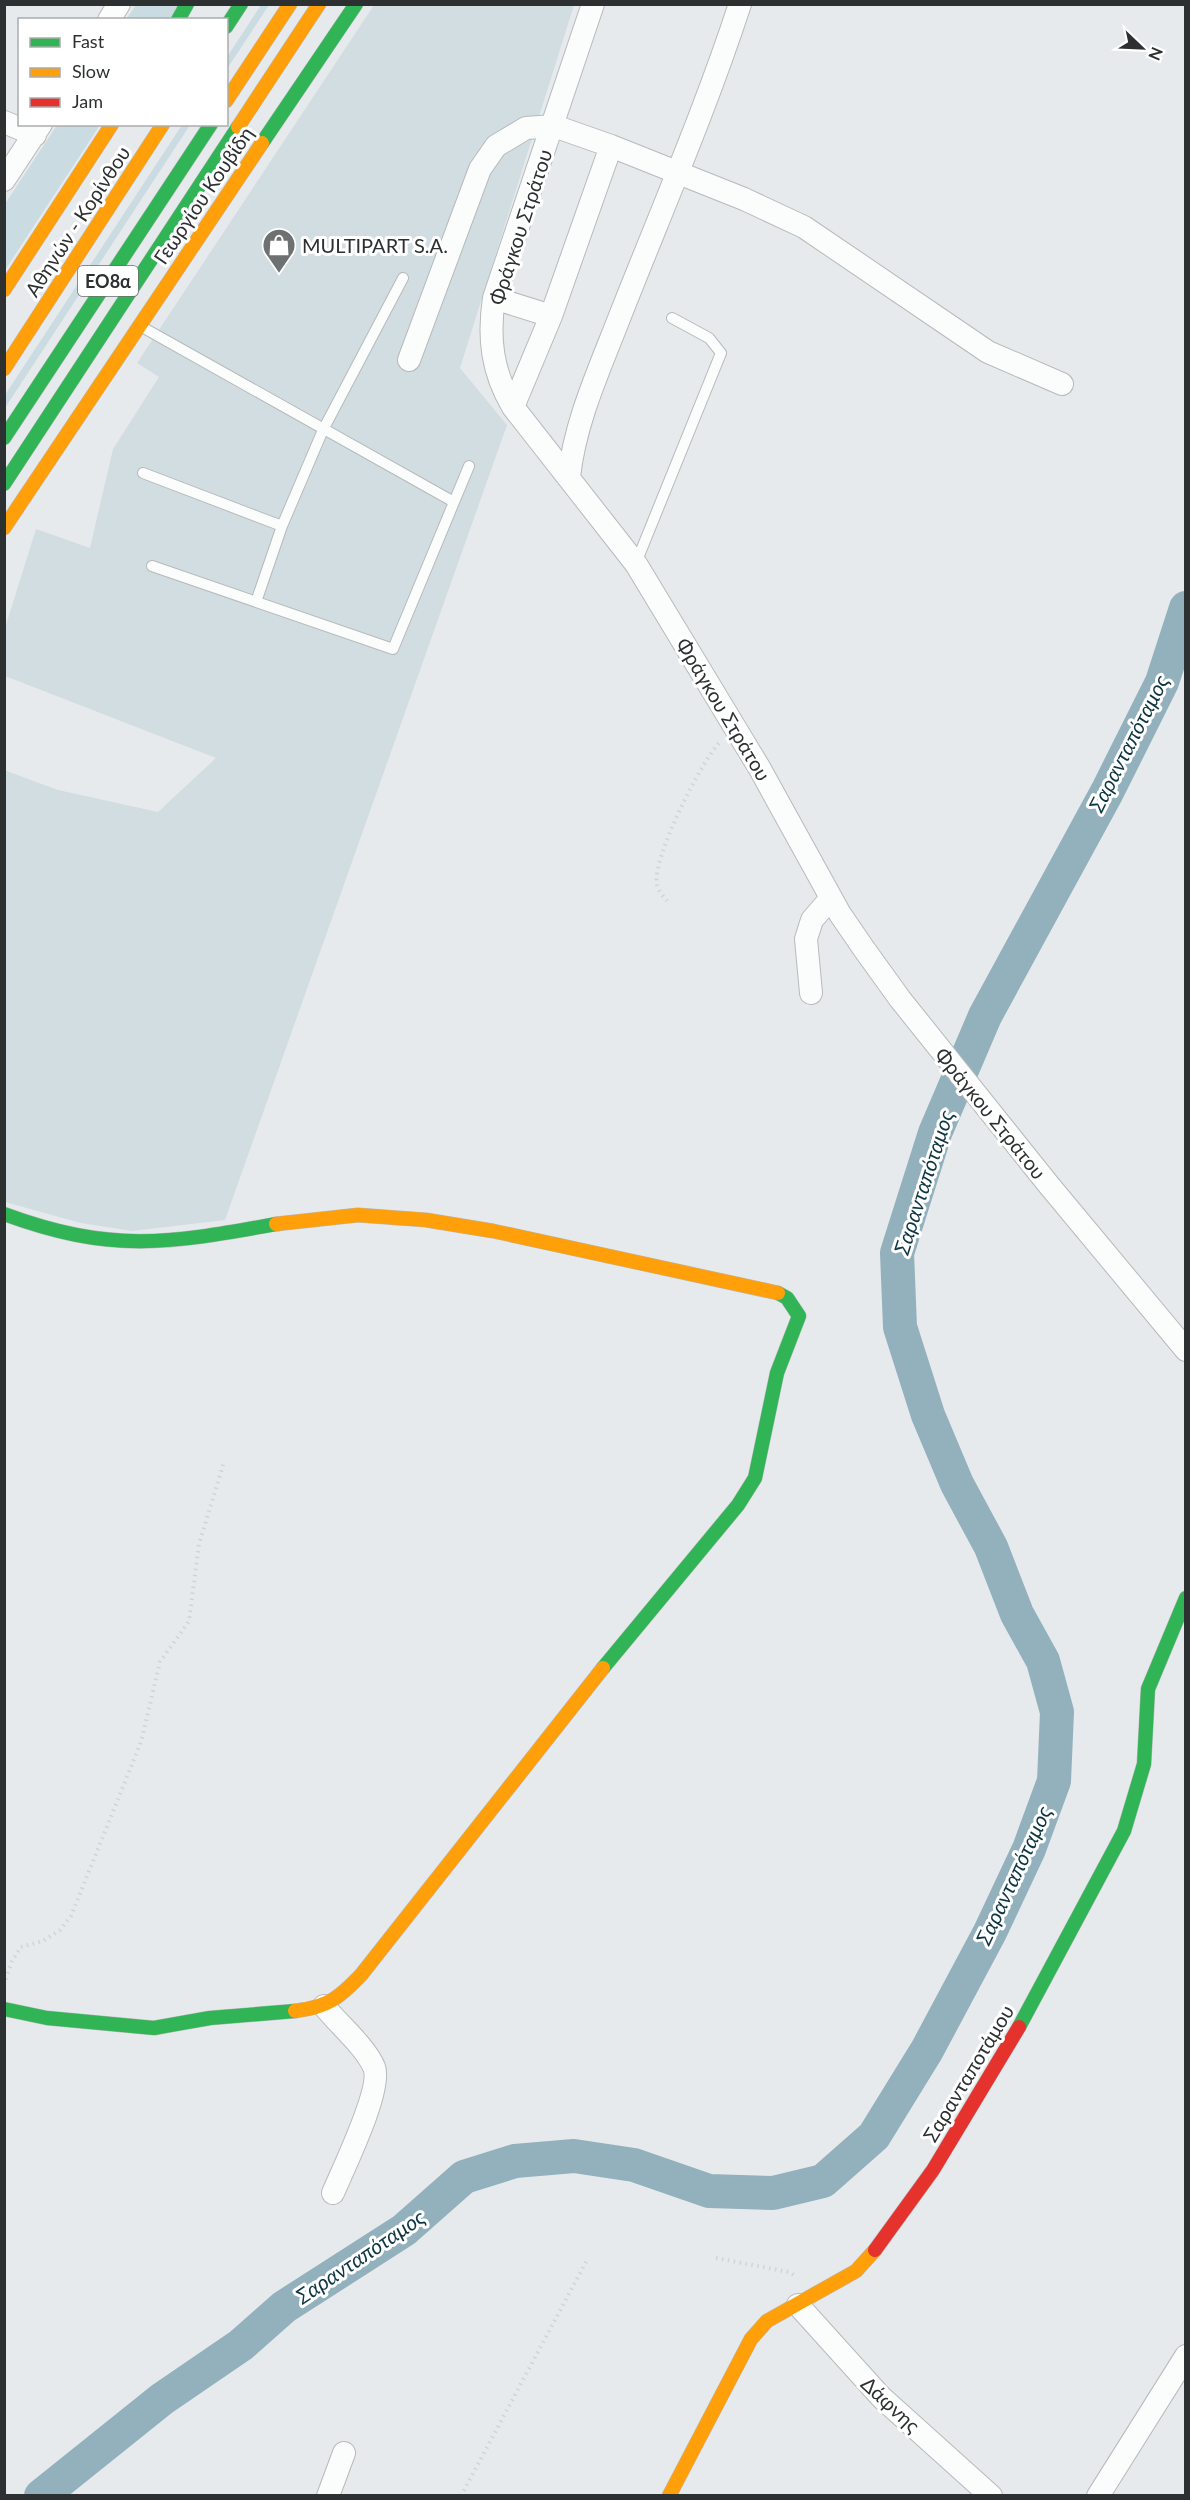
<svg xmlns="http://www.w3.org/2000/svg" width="1190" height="2500" font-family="Lato,sans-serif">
<rect width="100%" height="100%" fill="#e6eaec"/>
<!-- built -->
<path fill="#d2dde1" d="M 374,5 L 574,5 L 460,368 L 507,425 L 225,1220 L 132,1231 L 81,1223 L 5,1202 L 4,770 L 58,790 L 158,812 L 216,758 L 5,676 L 5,628 L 36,529 L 90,548 L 113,449 L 159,377 L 137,363 Z"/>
<!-- green -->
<path fill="#cadbe1" d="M 136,5 L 179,5 L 170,19 L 126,20 Z
M 261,5 L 269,5 L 227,69 L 227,57 Z
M 57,125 L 100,125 L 5,270 L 5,204 Z
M 182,125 L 190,125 L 5,408 L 5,395 Z"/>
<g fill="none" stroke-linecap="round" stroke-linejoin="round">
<!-- river -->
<path stroke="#92b1bc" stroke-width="34" d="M 41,2496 L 162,2399 L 241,2345 L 284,2307 L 404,2230 L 464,2177 L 515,2161 L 574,2156 L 634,2165 L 709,2191 L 773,2193 L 823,2181 L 874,2136 L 927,2050 L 990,1932 L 1029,1849 L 1054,1781 L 1057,1712 L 1043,1661 L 1017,1614 L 991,1547 L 957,1484 L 928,1415 L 900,1327 L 897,1253 L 935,1133 L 985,1016 L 1107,792 L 1162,682 L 1186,608"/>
<!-- lane casing -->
<g stroke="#b7babb" stroke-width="12">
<path id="lane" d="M 142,327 L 454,502
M 143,473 L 282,526
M 636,563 L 721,353 L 709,338 L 672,318
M 152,566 L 393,649 L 469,466
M 256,602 L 282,526 L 323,430 L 403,278"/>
</g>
<!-- street casing -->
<g stroke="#b7babb" stroke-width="24">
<path id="street" d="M 593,4 L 494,298 C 488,338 492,372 513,407 L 636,564 L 760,769 L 840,914 L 864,949 L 900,999 L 1048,1184 L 1186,1350
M 109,20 L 119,4
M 4,122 L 35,135
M 4,180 L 41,124
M 494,298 L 551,316
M 409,360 L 480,169 L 496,146 L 526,128 L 554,126 L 611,146 L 744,199 L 804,227 L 988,352 L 1062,384
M 513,407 L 551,316 L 611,146
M 569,477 C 575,421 600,368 620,316 C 661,212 705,111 740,4
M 811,993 L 806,939 L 812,920 L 831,898
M 324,2006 C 338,2024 365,2046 374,2067 C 383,2088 343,2169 333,2193
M 798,2305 L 881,2397 L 991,2496
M 328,2496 L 344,2453
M 1098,2496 L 1186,2356"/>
</g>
<!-- fast casing -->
<g stroke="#b7babb" stroke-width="15">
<path id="fast" d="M 178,20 L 187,4
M 226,27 L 241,4
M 262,143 L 356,4
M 4,438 L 211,124
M 4,484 L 238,127
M 4,1214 C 110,1253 168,1244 276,1224
M 603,1668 L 738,1505 L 755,1478 L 777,1373 L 799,1316 L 787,1298 L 778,1293
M 4,2009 L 47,2018 L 154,2028 L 210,2018 L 295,2011
M 1019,2027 L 1124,1831 L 1144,1764 L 1148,1689 L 1186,1598"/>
</g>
<!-- slow casing -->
<g stroke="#b7babb" stroke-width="15">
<path id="slow" d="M 226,101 L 290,4
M 238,127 L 319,4
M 4,290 L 112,124
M 4,369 L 163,124
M 4,528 L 262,143
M 276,1224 L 358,1215 L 426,1220 L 493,1231 L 778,1293
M 295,2011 C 328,2007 339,1998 361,1975 L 603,1668
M 669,2496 L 751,2339 L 767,2321 L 856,2271 L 875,2250"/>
</g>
<!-- jam casing -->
<g stroke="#b7babb" stroke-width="15">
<path id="jam" d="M 875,2250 L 933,2170 L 1019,2027"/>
</g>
<!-- path -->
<path stroke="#d2d4d4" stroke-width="4" stroke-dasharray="1.5 4.5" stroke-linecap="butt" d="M 667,901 C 664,897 658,891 657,885 C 651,860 702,759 721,741
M 4,1985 L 12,1961 L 21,1947 L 43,1941 L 60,1930 L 71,1916 L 141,1742 L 160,1662 L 189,1621 L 199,1544 L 224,1462
M 716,2258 L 789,2272 L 797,2277
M 461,2496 L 587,2260"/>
<!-- lane -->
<use href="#lane" stroke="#fbfcfc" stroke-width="10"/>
<!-- street -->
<use href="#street" stroke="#fbfcfc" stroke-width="22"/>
<!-- fast -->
<use href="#fast" stroke="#30b455" stroke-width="14"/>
<!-- slow -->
<use href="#slow" stroke="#ff9f0a" stroke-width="14"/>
<!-- jam -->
<use href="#jam" stroke="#e5322d" stroke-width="14"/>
</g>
<!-- icons -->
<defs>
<g id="shop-pin" transform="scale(1.725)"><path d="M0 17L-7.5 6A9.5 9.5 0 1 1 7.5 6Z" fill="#6e7172" stroke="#fff"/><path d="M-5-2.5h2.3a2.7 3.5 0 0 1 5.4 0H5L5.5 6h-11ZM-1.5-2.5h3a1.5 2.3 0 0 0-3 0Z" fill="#fff"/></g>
</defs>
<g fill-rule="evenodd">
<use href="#shop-pin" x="279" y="245"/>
</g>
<g text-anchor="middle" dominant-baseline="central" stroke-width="6" stroke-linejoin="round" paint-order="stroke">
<!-- shield labels -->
<rect fill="#fff" stroke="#6c6e6f" stroke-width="1.5" x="78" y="266" width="60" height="30" rx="4.5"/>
<g font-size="18" font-weight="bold" fill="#2d3031">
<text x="108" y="281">ΕΟ8α</text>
</g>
<!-- street labels -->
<g font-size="20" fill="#2d3031" stroke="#fff">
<text transform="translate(203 195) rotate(-56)">Γεωργίου Κουβίδη</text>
<text transform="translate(77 221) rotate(-57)">Αθηνών - Κορίνθου</text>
<text transform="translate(520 227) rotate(-72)">Φράγκου Στράτου</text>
<text transform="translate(724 709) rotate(59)">Φράγκου Στράτου</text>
<text transform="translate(991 1113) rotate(51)">Φράγκου Στράτου</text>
<text transform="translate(968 2073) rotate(-59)">Σαρανταποτάμου</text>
<text transform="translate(891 2404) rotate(43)">Δάφνης</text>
</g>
<!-- poi labels -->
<g font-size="20" fill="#2d3031" stroke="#fff" text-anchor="start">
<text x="302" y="245">MULTIPART S.A.</text>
</g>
<!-- water labels -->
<g font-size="21" font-style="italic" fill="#0d3542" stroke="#fff">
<text transform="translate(1128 743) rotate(-63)">Σαρανταπόταμος</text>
<text transform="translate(923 1182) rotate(-72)">Σαρανταπόταμος</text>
<text transform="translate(1013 1875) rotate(-65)">Σαρανταπόταμος</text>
<text transform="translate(360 2256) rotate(-34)">Σαρανταπόταμος</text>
</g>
</g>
<!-- border -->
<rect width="1190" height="2500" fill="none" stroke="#2d3031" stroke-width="12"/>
<!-- legend -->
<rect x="18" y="18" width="210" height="108" fill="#ffffff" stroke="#abacad" stroke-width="1.5"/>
<rect x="30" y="38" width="30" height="9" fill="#30b455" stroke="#abacad" stroke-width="1.5"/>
<text x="72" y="48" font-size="18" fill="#2d3031">Fast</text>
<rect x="30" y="68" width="30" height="9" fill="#ff9f0a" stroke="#abacad" stroke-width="1.5"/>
<text x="72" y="78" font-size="18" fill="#2d3031">Slow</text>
<rect x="30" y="98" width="30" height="9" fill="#e5322d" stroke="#abacad" stroke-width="1.5"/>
<text x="72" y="108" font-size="18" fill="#2d3031">Jam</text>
<!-- north arrow -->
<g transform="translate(1142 48) rotate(113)" stroke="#ffffff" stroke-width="4.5" paint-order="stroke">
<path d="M0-4.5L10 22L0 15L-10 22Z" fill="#2d3031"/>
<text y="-9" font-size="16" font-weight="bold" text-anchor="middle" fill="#2d3031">N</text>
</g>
</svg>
